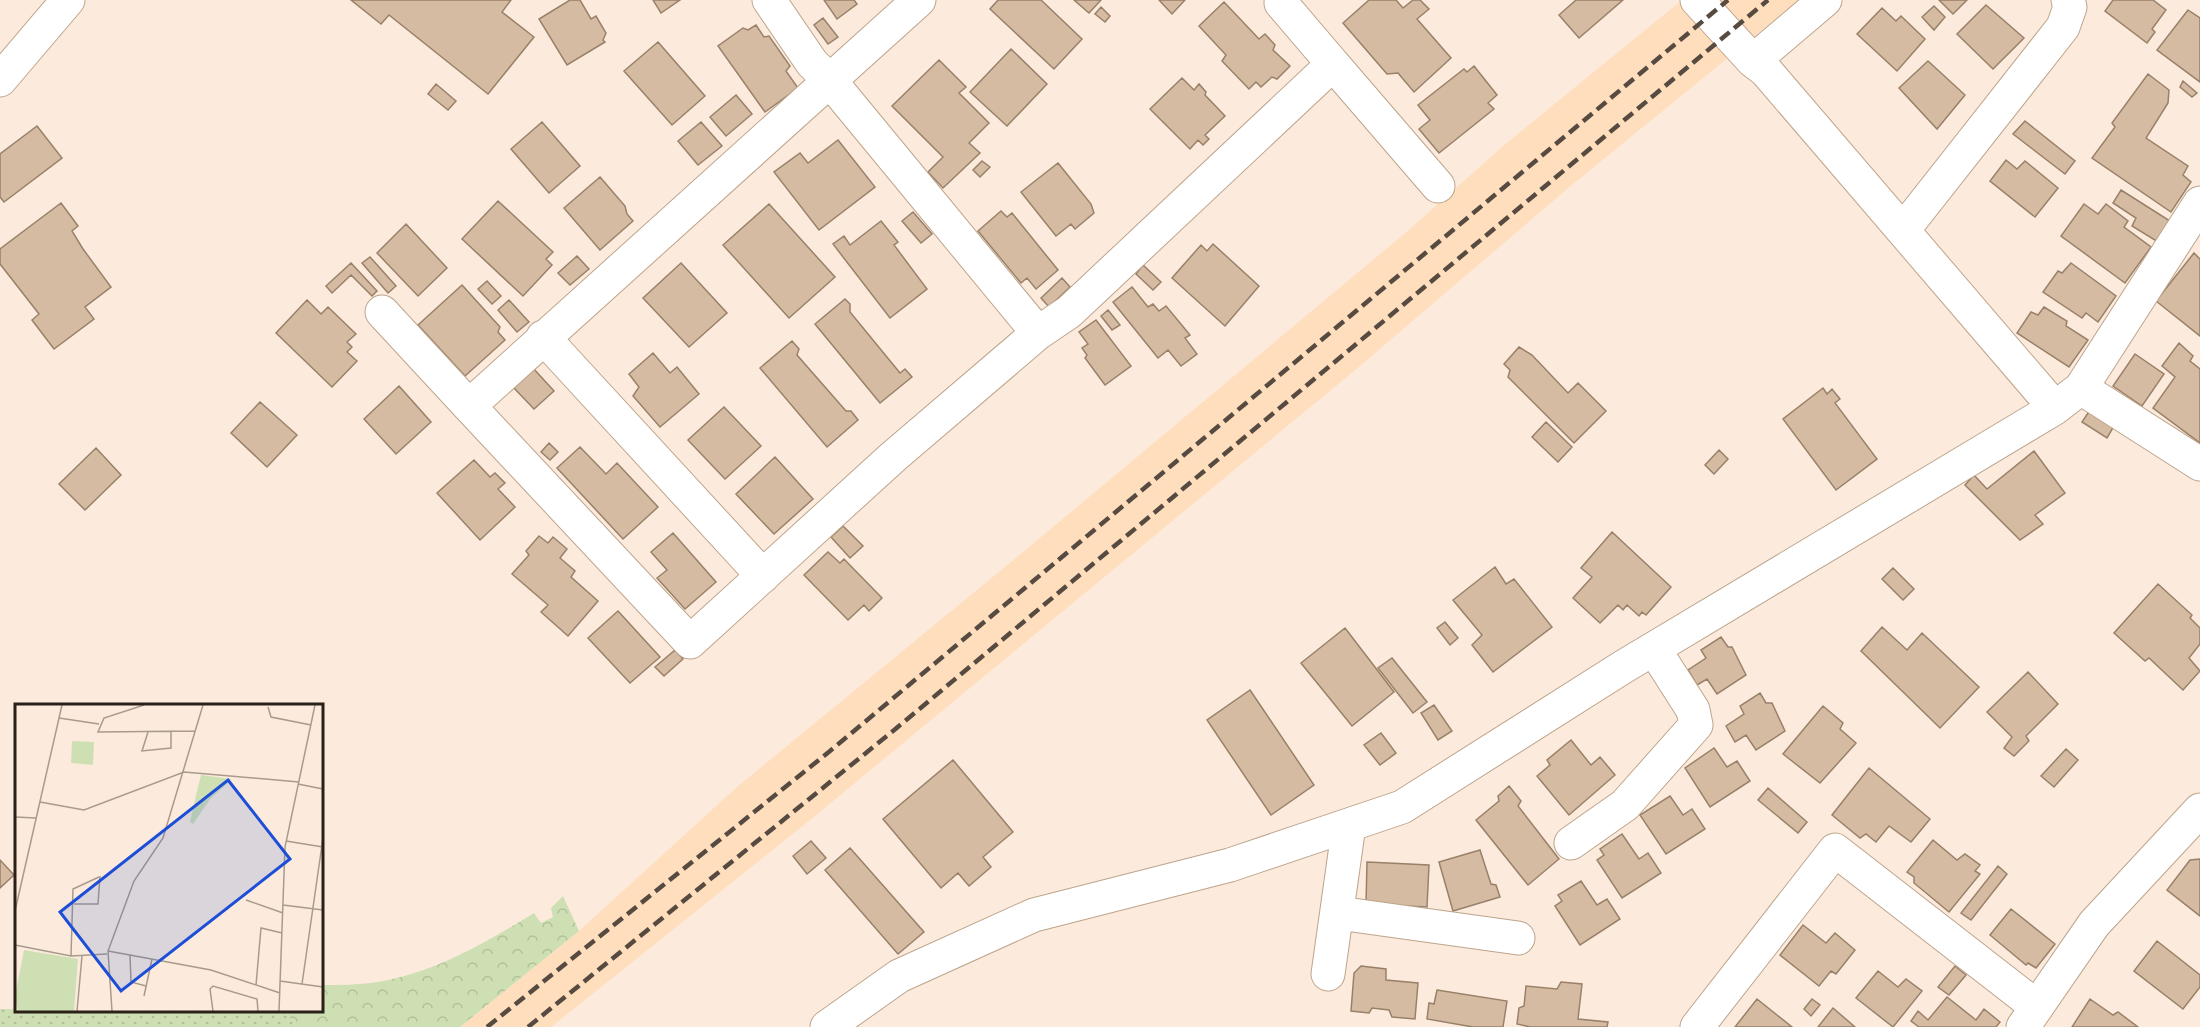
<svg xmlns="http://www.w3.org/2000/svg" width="2200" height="1027" font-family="'Work Sans',sans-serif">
<defs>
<pattern id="grass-dots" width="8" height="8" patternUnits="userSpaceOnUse" patternTransform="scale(1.5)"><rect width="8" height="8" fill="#cee0b3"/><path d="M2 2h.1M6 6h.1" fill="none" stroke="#b1c099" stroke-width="1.8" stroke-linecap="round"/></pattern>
<pattern id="park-crowns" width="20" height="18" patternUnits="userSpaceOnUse" patternTransform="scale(1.5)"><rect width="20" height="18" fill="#cee0b3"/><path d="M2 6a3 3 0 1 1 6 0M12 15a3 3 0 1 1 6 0" fill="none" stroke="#b1c099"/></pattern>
</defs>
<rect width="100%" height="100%" fill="#fcebdc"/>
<!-- built -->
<path fill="#ffdebe" d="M 1682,0 L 1799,0 L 1573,184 L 1354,371 L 804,825 L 551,1027 L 460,1027 L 579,931 L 737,787 L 1011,562 L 1410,229 L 1503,146 Z"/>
<!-- grass -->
<path fill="url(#grass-dots)" d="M 0,1009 L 284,1011 L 297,1027 L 0,1027 Z"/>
<!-- park -->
<path fill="url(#park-crowns)" d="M 563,896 L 579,931 L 460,1027 L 297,1027 L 284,1011 L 321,1010 L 321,985 C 340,985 358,985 377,982 C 434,973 485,943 534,913 L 541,923 L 553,917 L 551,908 Z"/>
<!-- building -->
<path fill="#d6bba3" stroke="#998069" stroke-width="1.5" d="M 351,0 L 511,0 L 502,12 L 534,37 L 488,94 L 389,15 L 381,24 Z
M 570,0 L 580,0 L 591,19 L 596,16 L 606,33 L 603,40 L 605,42 L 567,65 L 539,19 Z
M 653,0 L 680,0 L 661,13 Z
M 824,0 L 854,0 L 857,4 L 837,19 Z
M 998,0 L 1041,0 L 1082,39 L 1054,69 L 990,9 Z
M 1074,0 L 1101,0 L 1089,13 Z
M 1159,0 L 1185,0 L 1172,14 Z
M 1369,0 L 1396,0 L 1403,8 L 1413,0 L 1420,0 L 1429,9 L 1417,19 L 1451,58 L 1414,92 L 1398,73 L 1387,74 L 1343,23 Z
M 1576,0 L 1623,0 L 1579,38 L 1559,15 Z
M 1939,0 L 1967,0 L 1953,14 Z
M 2113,0 L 2153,0 L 2166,10 L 2152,29 L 2155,32 L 2147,43 L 2105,11 Z
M 1224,2 L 1259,39 L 1265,34 L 1275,45 L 1273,50 L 1290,66 L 1277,79 L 1272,77 L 1261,87 L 1256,82 L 1249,89 L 1222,61 L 1226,55 L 1199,26 Z
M 1986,5 L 2024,38 L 1993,69 L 1957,34 Z
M 1934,6 L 1945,17 L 1934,30 L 1922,17 Z
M 1101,7 L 1110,16 L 1105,22 L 1095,14 Z
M 1882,8 L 1896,21 L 1901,16 L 1925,39 L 1897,71 L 1857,34 Z
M 2188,10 L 2200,18 L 2200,82 L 2157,50 Z
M 823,18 L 838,37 L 828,44 L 814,25 Z
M 756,25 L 764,37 L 769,36 L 790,66 L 786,71 L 798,88 L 765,112 L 718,46 L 743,28 L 748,30 Z
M 658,42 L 705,96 L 672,125 L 624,71 Z
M 1011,49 L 1047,84 L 1007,126 L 970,92 Z
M 939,60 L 966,87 L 959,93 L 989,123 L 969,143 L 980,153 L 943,188 L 928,172 L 943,157 L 892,106 Z
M 1928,61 L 1965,95 L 1937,129 L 1899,88 Z
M 1474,66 L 1497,95 L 1488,103 L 1494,109 L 1439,153 L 1419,129 L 1430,120 L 1418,105 L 1464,69 L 1467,72 Z
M 2148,74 L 2169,90 L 2168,103 L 2146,138 L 2188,166 L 2183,175 L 2191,182 L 2171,212 L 2092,158 L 2115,127 L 2112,123 Z
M 1182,78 L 1194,90 L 1199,84 L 1206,92 L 1205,95 L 1225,116 L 1205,135 L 1209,139 L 1203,145 L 1198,140 L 1190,149 L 1150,109 Z
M 2183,81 L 2197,93 L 2192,97 L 2180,87 Z
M 436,84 L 456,101 L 448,110 L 428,94 Z
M 736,95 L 752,114 L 726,136 L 710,117 Z
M 2025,121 L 2075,161 L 2065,174 L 2013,134 Z
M 542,122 L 580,166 L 549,193 L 511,149 Z
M 701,122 L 722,146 L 698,165 L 678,141 Z
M 37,126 L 62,158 L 4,202 L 0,197 L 0,154 Z
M 838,140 L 875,187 L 819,230 L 774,172 L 800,153 L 808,163 Z
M 2006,160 L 2017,169 L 2025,161 L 2058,188 L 2035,217 L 1990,181 Z
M 982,161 L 990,167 L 980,177 L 973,170 Z
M 1058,163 L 1091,204 L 1094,213 L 1075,229 L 1071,224 L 1056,236 L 1021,192 Z
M 600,177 L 625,206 L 627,214 L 633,221 L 600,250 L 564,208 Z
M 2121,190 L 2170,221 L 2158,242 L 2132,226 L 2136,218 L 2113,203 Z
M 498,201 L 553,252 L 546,259 L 552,265 L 523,296 L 462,239 Z
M 61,203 L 78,226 L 72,231 L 83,249 L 111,287 L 85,307 L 94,319 L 54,349 L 32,320 L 39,314 L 0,264 L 0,249 Z
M 769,204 L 835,277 L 789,318 L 723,245 Z
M 2084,204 L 2098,214 L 2106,204 L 2128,221 L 2124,227 L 2151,247 L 2125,283 L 2061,236 Z
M 1001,211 L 1007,217 L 1012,213 L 1058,270 L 1036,289 L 1027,278 L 1021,283 L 978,231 Z
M 913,212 L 932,234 L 921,243 L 902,221 Z
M 881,221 L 898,242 L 894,245 L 927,289 L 890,318 L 833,244 L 844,236 L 850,245 Z
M 406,224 L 447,268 L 418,296 L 377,253 Z
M 1213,244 L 1259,286 L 1225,326 L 1172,278 L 1201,245 L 1207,251 Z
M 2194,253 L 2200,259 L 2200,336 L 2156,301 Z
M 577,256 L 589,269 L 570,285 L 558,273 Z
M 370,257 L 396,286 L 388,293 L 362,263 Z
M 351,263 L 377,291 L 372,296 L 351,275 L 332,293 L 326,286 Z
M 681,263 L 727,313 L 689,347 L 643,298 Z
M 2071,263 L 2116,296 L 2098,322 L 2086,313 L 2082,318 L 2043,292 L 2058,271 L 2062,273 Z
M 1143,265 L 1161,282 L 1153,290 L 1136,274 Z
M 1062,278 L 1070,287 L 1049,307 L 1041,298 Z
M 487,281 L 501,296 L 492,304 L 478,289 Z
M 462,285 L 500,327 L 498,332 L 505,340 L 465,376 L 418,325 Z
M 1132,287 L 1148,307 L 1153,304 L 1159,311 L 1166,306 L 1190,335 L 1185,338 L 1197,354 L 1181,366 L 1168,350 L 1158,358 L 1113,302 Z
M 845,299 L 850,304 L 850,312 L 900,373 L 905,369 L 912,377 L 880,403 L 815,324 Z
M 307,300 L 321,314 L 328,307 L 356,334 L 347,342 L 352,347 L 347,352 L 357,361 L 332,387 L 276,333 Z
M 509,300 L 529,322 L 517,332 L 498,310 Z
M 2044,307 L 2067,321 L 2066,326 L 2088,340 L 2069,367 L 2017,333 L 2031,312 L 2038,315 Z
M 1108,310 L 1120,325 L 1112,330 L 1101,316 Z
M 1096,320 L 1131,366 L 1105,385 L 1085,358 L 1087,355 L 1082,348 L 1088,344 L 1079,332 Z
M 792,341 L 799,349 L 797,355 L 846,411 L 851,411 L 858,420 L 827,447 L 760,368 Z
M 2179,343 L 2193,356 L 2190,361 L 2200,369 L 2200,443 L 2153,408 L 2175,377 L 2162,366 Z
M 1519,347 L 1532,355 L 1568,393 L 1578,383 L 1606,411 L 1574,443 L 1508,377 L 1510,370 L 1504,364 Z
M 653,353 L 670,373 L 677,367 L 699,394 L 660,427 L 633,396 L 639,387 L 629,374 Z
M 2135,354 L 2164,374 L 2142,406 L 2113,386 Z
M 533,368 L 554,391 L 534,409 L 513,387 Z
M 399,386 L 431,422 L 396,454 L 364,419 Z
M 1823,388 L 1827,394 L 1832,389 L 1840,399 L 1835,403 L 1877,459 L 1836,490 L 1783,419 Z
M 260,402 L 297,435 L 267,467 L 231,433 Z
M 724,407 L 761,446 L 725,479 L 688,440 Z
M 2090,410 L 2114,426 L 2107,438 L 2082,422 Z
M 1546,422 L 1572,447 L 1558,462 L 1532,437 Z
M 549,443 L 558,452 L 550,460 L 541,452 Z
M 580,447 L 606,474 L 617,463 L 658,507 L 623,539 L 557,468 Z
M 96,448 L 121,475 L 85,510 L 59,484 Z
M 1719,450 L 1728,459 L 1714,474 L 1705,465 Z
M 2034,451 L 2065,493 L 2035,515 L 2043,524 L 2020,540 L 1965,485 L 1974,475 L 1987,489 Z
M 775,457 L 813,499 L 774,534 L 736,494 Z
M 474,460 L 490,477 L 495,473 L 505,483 L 498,489 L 515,507 L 480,540 L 437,493 Z
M 843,526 L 863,546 L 850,558 L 831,537 Z
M 1612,532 L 1671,587 L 1646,615 L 1642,612 L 1639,616 L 1627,605 L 1623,610 L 1618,605 L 1600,623 L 1573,598 L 1592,577 L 1581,568 Z
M 673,533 L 716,582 L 685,609 L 657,578 L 667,570 L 651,552 Z
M 539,536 L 548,543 L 553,537 L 567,549 L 560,558 L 575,571 L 571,577 L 598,601 L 568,636 L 541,612 L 548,605 L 512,574 L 529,555 L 526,551 Z
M 828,552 L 840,563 L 844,559 L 882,598 L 869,611 L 864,605 L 848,620 L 804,575 Z
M 1495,567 L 1506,584 L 1514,579 L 1552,627 L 1493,672 L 1472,645 L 1482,635 L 1453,600 Z
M 1893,568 L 1914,589 L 1903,600 L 1882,579 Z
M 2158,584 L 2192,615 L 2190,618 L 2200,628 L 2200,644 L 2189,658 L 2200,671 L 2183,690 L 2149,658 L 2145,661 L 2114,633 Z
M 618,611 L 660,657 L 630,683 L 588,638 Z
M 1445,622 L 1458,638 L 1450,645 L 1437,628 Z
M 1882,627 L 1907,650 L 1922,633 L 1979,687 L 1940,728 L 1861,651 Z
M 1345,628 L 1394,692 L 1352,726 L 1301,663 Z
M 1721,637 L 1728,647 L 1732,647 L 1746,675 L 1717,694 L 1707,679 L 1697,685 L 1688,670 L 1706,658 L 1701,650 Z
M 675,650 L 683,659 L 664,676 L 655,667 Z
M 1392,658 L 1427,702 L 1413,713 L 1378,668 Z
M 2028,672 L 2058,704 L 2026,736 L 2029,741 L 2014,756 L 2004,748 L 2012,737 L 1987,712 Z
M 1250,690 L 1314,785 L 1271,815 L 1207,720 Z
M 1760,693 L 1766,703 L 1772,703 L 1785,731 L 1756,750 L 1746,735 L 1735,742 L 1726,726 L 1744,714 L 1740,706 Z
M 1434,705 L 1452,731 L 1438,740 L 1421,713 Z
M 1823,706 L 1843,723 L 1840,729 L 1856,743 L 1820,783 L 1783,754 Z
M 1381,733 L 1396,753 L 1380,765 L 1364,745 Z
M 1571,740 L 1591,765 L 1600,757 L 1615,775 L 1569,815 L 1537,776 L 1550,765 L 1547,760 Z
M 1714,748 L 1727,767 L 1737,761 L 1750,781 L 1710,807 L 1685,768 Z
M 2066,749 L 2078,760 L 2054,787 L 2041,776 Z
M 953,760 L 1013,832 L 983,857 L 991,867 L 969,886 L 958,873 L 941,888 L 883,819 Z
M 1869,768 L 1930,819 L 1911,842 L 1889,826 L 1876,842 L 1866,834 L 1860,838 L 1832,815 Z
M 1509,786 L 1521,801 L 1518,806 L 1559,859 L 1528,885 L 1476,820 L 1499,801 L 1498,796 Z
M 1768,788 L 1807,822 L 1798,833 L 1758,800 Z
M 1670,796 L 1683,815 L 1692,809 L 1705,829 L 1666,854 L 1640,815 Z
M 1622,834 L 1639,859 L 1648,853 L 1661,873 L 1622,898 L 1597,860 L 1604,855 L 1600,849 Z
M 1933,840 L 1957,860 L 1965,854 L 1980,865 L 1975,871 L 1980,874 L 1949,912 L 1914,883 L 1914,877 L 1907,872 Z
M 811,841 L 826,858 L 807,874 L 793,856 Z
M 850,848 L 924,932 L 898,954 L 825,870 Z
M 1480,850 L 1491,884 L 1496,885 L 1500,897 L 1453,911 L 1439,862 Z
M 2200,859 L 2200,916 L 2167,890 L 2190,860 Z
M 0,860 L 14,875 L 0,888 Z
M 1367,862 L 1429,865 L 1427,907 L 1366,904 Z
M 1998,866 L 2007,874 L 1971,920 L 1961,913 Z
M 1581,881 L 1597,905 L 1607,899 L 1620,919 L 1580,945 L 1555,906 L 1562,901 L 1558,895 Z
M 2011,909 L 2055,944 L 2036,968 L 2028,963 L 2026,965 L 1990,935 Z
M 1803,925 L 1826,943 L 1835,933 L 1855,950 L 1836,974 L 1831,971 L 1819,986 L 1780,955 Z
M 2157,941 L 2200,975 L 2200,987 L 2183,1009 L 2134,971 Z
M 1361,966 L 1386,969 L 1386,980 L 1418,983 L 1415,1019 L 1392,1017 L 1389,1010 L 1372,1008 L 1369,1013 L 1351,1011 L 1354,973 Z
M 1955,966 L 1966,975 L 1949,995 L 1938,987 Z
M 1878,971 L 1898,987 L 1906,979 L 1922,991 L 1893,1027 L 1856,998 Z
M 1561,982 L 1582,984 L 1578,1019 L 1608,1022 L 1607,1027 L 1530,1027 L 1517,1024 L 1519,1008 L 1524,1006 L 1526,986 L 1557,989 Z
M 1437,990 L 1507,1001 L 1503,1027 L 1473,1027 L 1427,1019 L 1429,1003 L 1434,1004 Z
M 1947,997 L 1976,1020 L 1984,1009 L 2000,1022 L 1996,1027 L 1919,1027 L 1911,1021 L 1918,1011 L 1928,1020 Z
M 1757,999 L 1792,1027 L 1735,1027 Z
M 1812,999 L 1820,1005 L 1811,1016 L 1804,1009 Z
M 2090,999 L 2113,1015 L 2118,1012 L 2138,1027 L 2072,1027 Z
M 1833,1008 L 1855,1027 L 1818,1027 Z"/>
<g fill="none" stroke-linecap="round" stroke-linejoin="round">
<!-- minor casing -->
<g stroke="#bea48c" stroke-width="35">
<path id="minor" d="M 769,0 L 812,63 L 831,82 L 1038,333
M 919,0 L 469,406 L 690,642 L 893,457 L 1038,333 L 1069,312 L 1333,64 L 1281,3 L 1283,0
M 1697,0 L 1753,61 L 1766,71 L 2055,408
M 1753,61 L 1825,0
M 1333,64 L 1438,186
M 0,80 L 68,0
M 1904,229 L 2063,27 L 2070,7 L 2068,0
M 382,312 L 469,406
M 543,337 L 763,576
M 2081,388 L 2200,464
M 1571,843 L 1625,805 L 1696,725 L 1693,710 L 1654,649
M 1338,913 L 1518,938
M 1328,974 L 1349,825
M 827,1027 L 899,976 L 1034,915 L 1230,865 L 1402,807 L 1623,667 L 2055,408 L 2081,388 L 2200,203
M 1697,1027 L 1835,850 L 2037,1007
M 2023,1027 L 2094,924 L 2200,810"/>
</g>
<!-- minor -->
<use href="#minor" stroke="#fff" stroke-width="33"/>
<!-- rail -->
<path stroke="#574b41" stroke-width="4.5" stroke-dasharray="12 6" stroke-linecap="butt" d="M 487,1027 L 830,751 L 1728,0
M 528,1027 L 893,731 L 1768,0"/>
</g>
<!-- overview -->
<g transform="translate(15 704)">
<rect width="308" height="308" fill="#fcebdc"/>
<path d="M 186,71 L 216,75 L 216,76 L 195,95 L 181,91 Z" fill="#cee0b3"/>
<path d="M 181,91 L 195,95 L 178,120 L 175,118 Z" fill="#cee0b3"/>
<path d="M 57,37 L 79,38 L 78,61 L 56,59 ZM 9,246 L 63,255 L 59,307 L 3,307 L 0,292 Z" fill="#cee0b3"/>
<path fill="none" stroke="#a89a8d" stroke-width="1.5" d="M 129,1 L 89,14 L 83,28 L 180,27M 253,3 L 256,13 L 296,21M 44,14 L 84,20M 133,28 L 127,47 L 156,44 L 156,28M 283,80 L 308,85M 25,98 L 69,106 L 169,68 L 284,78M 0,113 L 21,114M 271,137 L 308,143M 231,196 L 268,209M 59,200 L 83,200 L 85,172M 268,201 L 308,206M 0,207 L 47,1M 0,241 L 56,252 L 92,250M 93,247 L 196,266 L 265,289M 115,251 L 116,278 L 131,282M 56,252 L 58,185 L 84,173M 265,277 L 308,283M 287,280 L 308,134M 241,281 L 246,224 L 267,229M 129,292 L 137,255M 62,307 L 67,252M 97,307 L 93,247 L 119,177 L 148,134 L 188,1M 198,307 L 195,285 L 198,282 L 242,295 L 243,307M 264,307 L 270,143 L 300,1"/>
<path fill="#1d4ed8" fill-opacity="0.15" stroke="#1d4ed8" stroke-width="3" d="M 213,76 L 275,155 L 106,287 L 45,208 Z"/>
<rect width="308" height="308" fill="none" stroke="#2a2017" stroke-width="3"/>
</g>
</svg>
